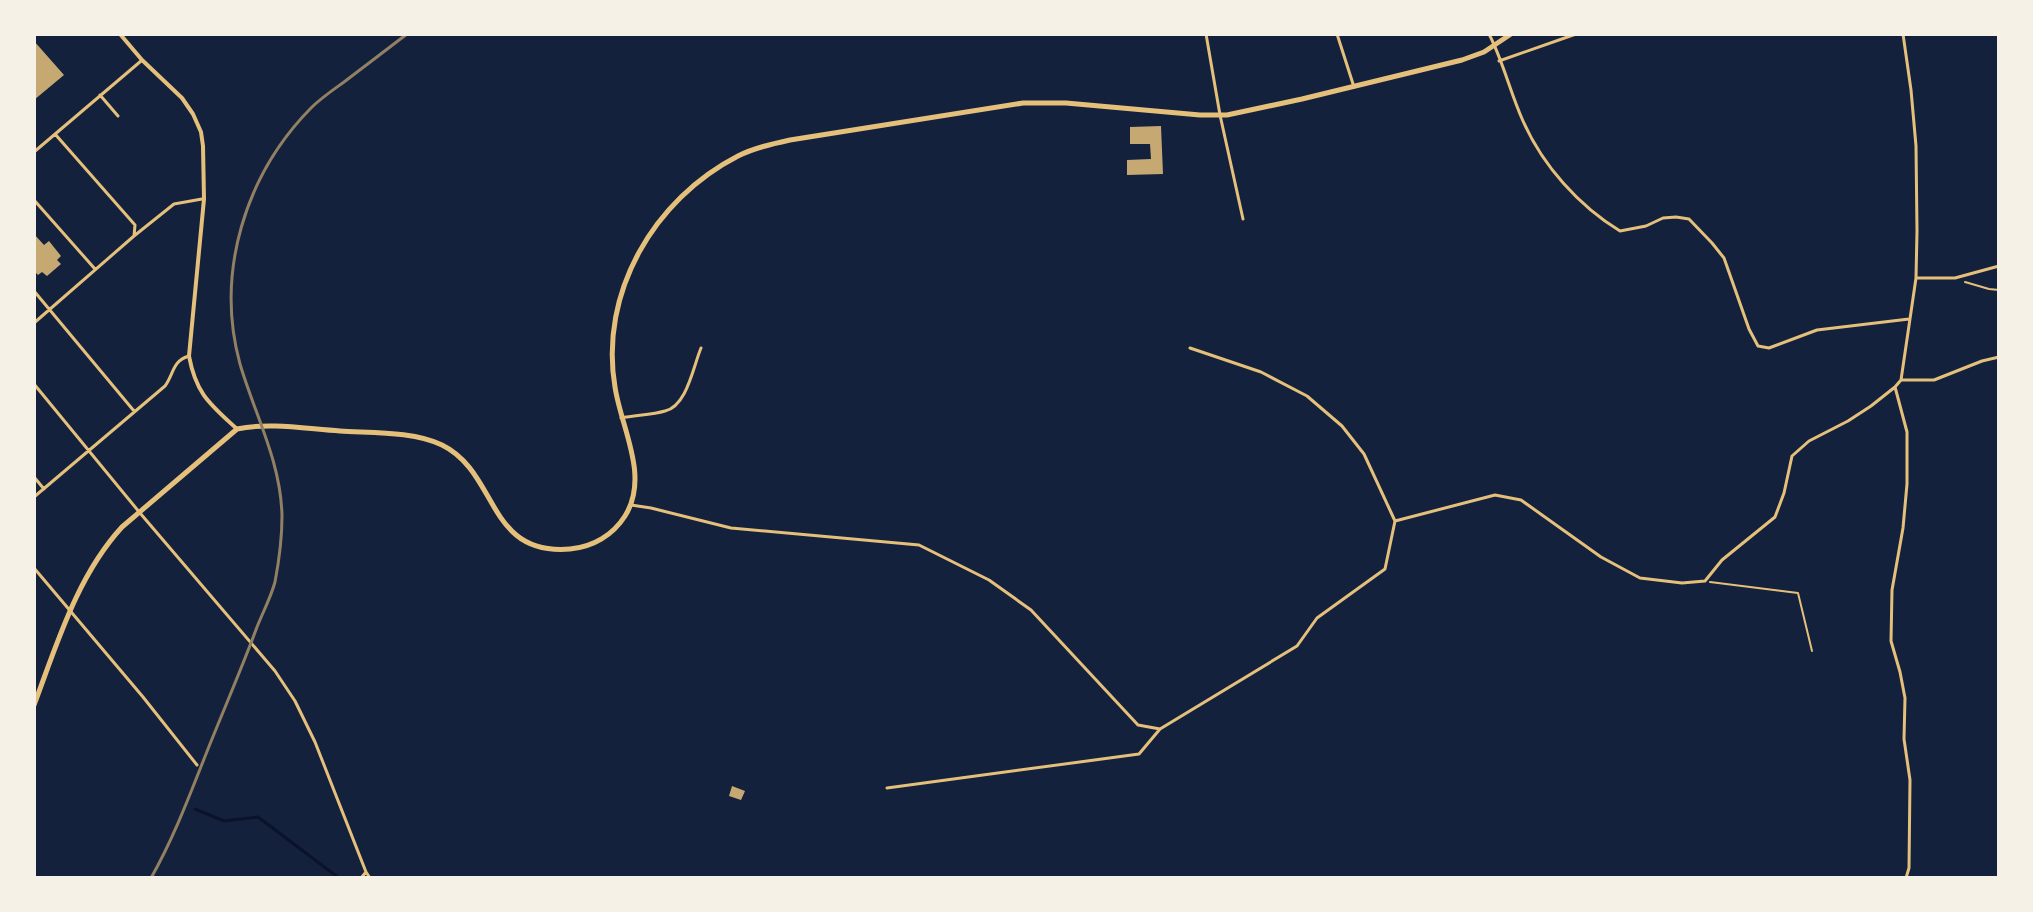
<svg xmlns="http://www.w3.org/2000/svg" width="2033" height="912" font-family="Manrope,sans-serif">
<rect width="100%" height="100%" fill="#14213d"/>
<g fill="none" stroke-linecap="round" stroke-linejoin="round">
<!-- stream -->
<path stroke="#0b132b" stroke-width="3" d="M 195,809 L 224,821 L 258,817 L 339,878"/>
</g>
<!-- building -->
<path fill="#c6a872" d="M 34,41 L 64,75 L 34,100 Z
M 1161,126 L 1163,174 L 1127,175 L 1127,160 L 1151,159 L 1150,144 L 1130,144 L 1130,127 Z
M 34,234 L 44,245 L 49,241 L 61,256 L 57,260 L 61,264 L 47,276 L 42,272 L 38,275 L 34,271 Z
M 732,786 L 745,791 L 741,800 L 729,796 Z"/>
<g fill="none" stroke-linecap="round" stroke-linejoin="round">
<!-- path -->
<path stroke="#e5c07b" stroke-width="2" d="M 1965,282 L 1989,289 L 1999,290
M 1710,582 L 1798,593 L 1812,651"/>
<!-- minor -->
<path stroke="#e5c07b" stroke-width="3" d="M 1206,34 L 1220,115 L 1243,219
M 1337,34 L 1354,87
M 1489,34 C 1503,61 1510,92 1523,121 C 1543,166 1579,206 1620,231 L 1646,226 L 1663,218 L 1676,217 L 1689,219 L 1712,243 L 1724,258 L 1749,329 L 1758,346 L 1769,348 L 1817,330 L 1909,319
M 1499,61 L 1576,34
M 100,95 L 118,116
M 55,134 L 135,225 L 134,236
M 34,152 L 141,61
M 34,200 L 95,269
M 1916,278 L 1955,278 L 1999,266
M 34,291 L 134,411
M 34,323 L 134,236 L 174,204 L 202,199
M 1901,380 L 1916,278 L 1917,231 L 1916,146 L 1911,90 L 1903,34
M 34,384 L 140,513 L 275,671 L 295,701 L 315,742 L 366,872 L 370,878
M 1895,387 L 1907,432 L 1907,484 L 1903,528 L 1892,590 L 1891,641 L 1900,672 L 1905,698 L 1904,739 L 1910,780 L 1909,868 L 1906,878
M 621,418 C 636,415 652,415 665,411 C 687,406 693,367 701,348
M 34,477 L 44,489
M 34,497 L 165,386 C 174,374 172,361 189,356
M 631,505 L 651,508 L 731,528 L 919,545 L 989,580 L 1031,610 L 1138,725 L 1160,729 L 1297,646 L 1317,618 L 1385,569 L 1395,521 L 1364,454 L 1342,426 L 1307,396 L 1261,372 L 1190,348
M 1395,521 L 1495,495 L 1521,500 L 1601,557 L 1640,578 L 1682,583 L 1705,581 L 1722,560 L 1775,517 L 1784,493 L 1792,456 L 1809,441 L 1848,421 L 1871,406 L 1895,387 L 1901,380 L 1934,380 L 1982,361 L 1999,357
M 34,568 L 143,697 L 197,765
M 887,788 L 1139,754 L 1160,729
M 361,878 L 366,872"/>
<!-- tertiary -->
<path stroke="#e5c07b" stroke-width="4" d="M 120,34 L 142,60 L 182,98 L 193,114 L 201,132 L 203,146 L 204,199 L 189,356 C 196,394 210,404 237,429"/>
<!-- secondary -->
<path stroke="#e5c07b" stroke-width="5" d="M 34,705 C 57,644 77,576 122,527 L 237,429 C 270,422 307,429 340,431 C 371,433 414,431 442,445 C 499,473 486,556 570,549 C 593,547 613,535 625,516 C 650,476 621,428 615,387 C 599,293 654,199 738,156 C 754,148 772,144 790,140 L 1023,103 L 1066,103 L 1200,115 L 1227,115 L 1302,99 L 1462,60 L 1484,52 L 1511,34"/>
<!-- rail -->
<path stroke="#918062" stroke-width="3" d="M 151,878 C 176,834 193,786 212,739 C 227,702 243,665 257,627 C 263,612 271,597 275,582 C 279,561 282,537 282,516 C 281,462 255,415 240,364 C 215,273 245,175 311,108 C 321,98 333,90 344,82 C 365,66 386,50 407,34"/>
</g>
<!-- border -->
<rect width="2033" height="912" fill="none" stroke="#f6f1e7" stroke-width="72"/>
</svg>
